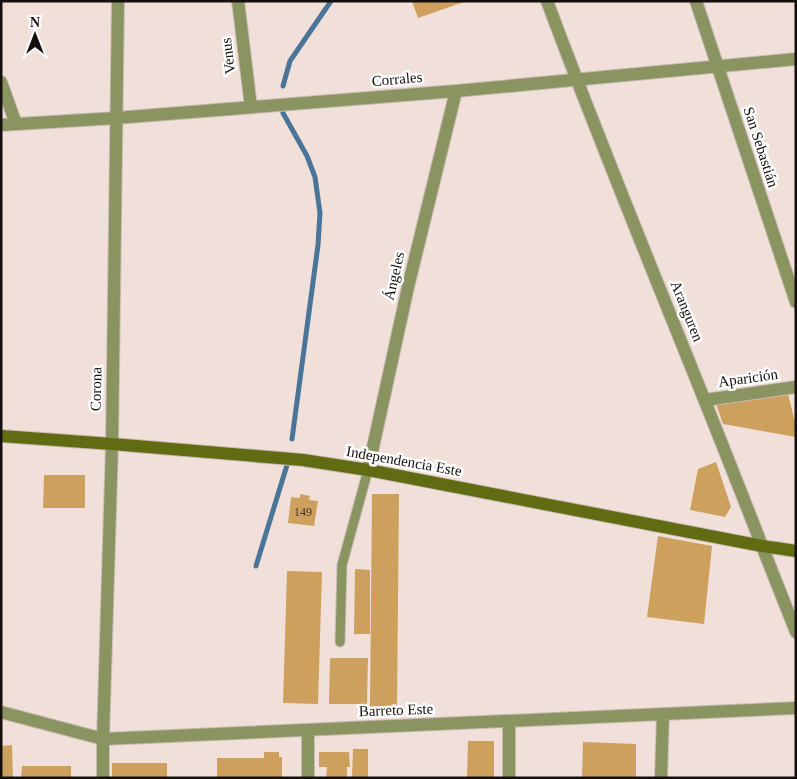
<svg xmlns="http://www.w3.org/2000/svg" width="797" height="779" font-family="'Times New Roman',serif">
<rect width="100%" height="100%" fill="#f0e0d9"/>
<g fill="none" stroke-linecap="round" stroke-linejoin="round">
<!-- stream -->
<path stroke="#4a7498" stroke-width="5" d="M 283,86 L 290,61 L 331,1
M 283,113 L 307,156 L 315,177 L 320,213 L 318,245 L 292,439
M 256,566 L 287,465"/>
</g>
<!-- building -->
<path fill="#cea05d" d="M 412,1 L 464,1 L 464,2 L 418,18 Z
M 788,394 L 796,426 L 796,437 L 723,424 L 716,404 Z
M 716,462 L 731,507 L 725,517 L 690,510 L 698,469 Z
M 44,475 L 85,475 L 85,508 L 43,508 Z
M 300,494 L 310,496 L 309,500 L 318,501 L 314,526 L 288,523 L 291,497 L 300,498 Z
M 372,494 L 399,494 L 397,707 L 370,707 Z
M 658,536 L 712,546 L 704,624 L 647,617 Z
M 355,569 L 370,570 L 370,634 L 354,634 Z
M 287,571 L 322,572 L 318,704 L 283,703 Z
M 330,658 L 368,658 L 367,704 L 329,704 Z
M 468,741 L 494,741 L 494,778 L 467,778 Z
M 583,742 L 636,744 L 636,778 L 582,778 Z
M 12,745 L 13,778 L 1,778 L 1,746 Z
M 353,749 L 368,749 L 368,778 L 352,778 Z
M 264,752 L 279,752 L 279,757 L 282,757 L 282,778 L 217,778 L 217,758 L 264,758 Z
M 319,752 L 349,752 L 350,767 L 347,767 L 347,778 L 326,778 L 327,767 L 319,767 Z
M 112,763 L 167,763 L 167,778 L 112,778 Z
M 22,766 L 71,766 L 71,778 L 21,778 Z"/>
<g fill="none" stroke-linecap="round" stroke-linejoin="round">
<!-- service casing -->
<g stroke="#c9bbb4" stroke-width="11">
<path id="service" d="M 340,642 L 342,565 L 368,470"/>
</g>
<!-- minor casing -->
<g stroke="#c9bbb4" stroke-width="14">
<path id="minor" d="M 238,1 L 251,107
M 696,1 L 796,302
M 1,82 L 16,124
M 1,125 L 116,118 L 456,91 L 796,59
M 705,400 L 796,387
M 368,470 L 408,287 L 456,91
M 762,546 L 796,632
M 1,712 L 103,739 L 796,708
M 308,730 L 308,778
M 103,778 L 103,739 L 112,444 L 118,1
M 509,778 L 509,721
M 661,778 L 663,714"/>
</g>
<!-- tertiary casing -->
<g stroke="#c9bbb4" stroke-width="14">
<path id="tertiary" d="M 547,1 C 615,184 692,364 762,546"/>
</g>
<!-- secondary casing -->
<g stroke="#c9bbb4" stroke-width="14">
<path id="secondary" d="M 1,436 L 112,444 L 303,460 L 368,470 L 762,546 L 796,551"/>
</g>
<!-- service -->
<use href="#service" stroke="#8a9460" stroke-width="9"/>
<!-- minor -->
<use href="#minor" stroke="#8a9460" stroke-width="12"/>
<!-- tertiary -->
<use href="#tertiary" stroke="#8a9460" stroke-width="12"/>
<!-- secondary -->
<use href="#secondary" stroke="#616c12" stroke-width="12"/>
</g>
<g text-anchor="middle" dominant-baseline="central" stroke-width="5" stroke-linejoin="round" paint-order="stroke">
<!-- number labels -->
<g font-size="12" fill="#433422">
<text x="303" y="512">149</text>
</g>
<!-- street labels -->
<g font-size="15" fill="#15100e" stroke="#fff">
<text transform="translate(228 56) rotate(-97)">Venus</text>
<text transform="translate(397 79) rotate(-5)">Corrales</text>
<text transform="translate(761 147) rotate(72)">San Sebastián</text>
<text transform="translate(394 276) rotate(-77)">Ángeles</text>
<text transform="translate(687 311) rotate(68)">Aranguren</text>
<text transform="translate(748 378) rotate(-8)">Aparición</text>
<text transform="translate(96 389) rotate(-89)">Corona</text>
<text transform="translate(404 461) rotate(10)">Independencia Este</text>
<text transform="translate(396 710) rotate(-2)">Barreto Este</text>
</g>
</g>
<!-- border -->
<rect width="797" height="779" fill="none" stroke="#15100e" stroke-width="5"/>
<!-- north arrow -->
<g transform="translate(35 35)" stroke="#ffffff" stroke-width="4" paint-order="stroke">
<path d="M0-4L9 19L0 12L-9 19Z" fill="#15100e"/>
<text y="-8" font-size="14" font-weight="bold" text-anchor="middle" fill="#15100e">N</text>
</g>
</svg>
